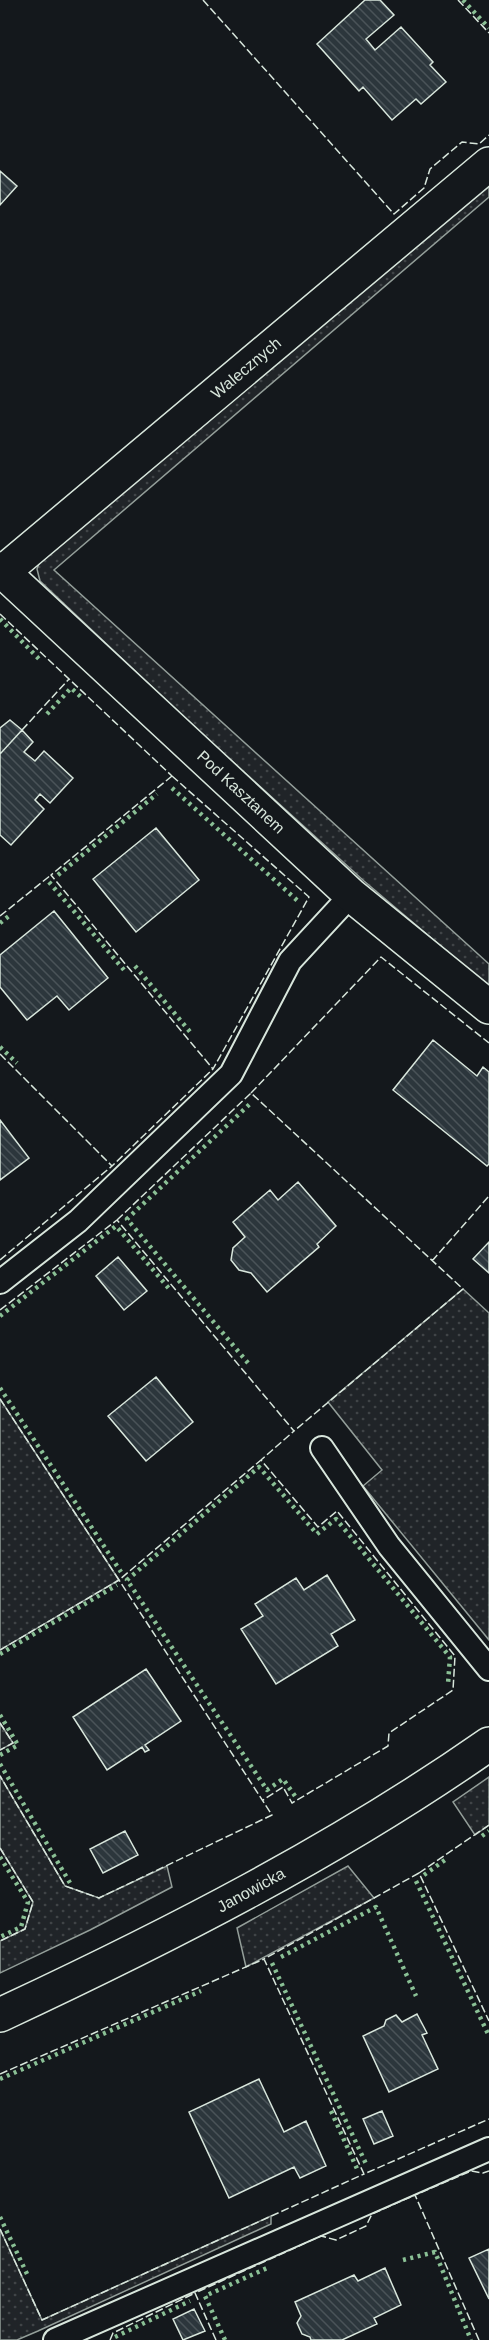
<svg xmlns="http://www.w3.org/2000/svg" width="489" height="2340" font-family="Arial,sans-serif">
<defs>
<pattern id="grass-dots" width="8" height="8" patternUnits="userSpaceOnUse" patternTransform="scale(1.5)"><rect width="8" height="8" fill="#202428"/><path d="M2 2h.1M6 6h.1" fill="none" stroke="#404447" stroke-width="1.8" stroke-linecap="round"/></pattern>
<pattern id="building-back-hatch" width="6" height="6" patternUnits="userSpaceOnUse" patternTransform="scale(1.5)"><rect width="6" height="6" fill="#2c363c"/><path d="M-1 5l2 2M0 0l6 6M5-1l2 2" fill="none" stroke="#4a5358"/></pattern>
</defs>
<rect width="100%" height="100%" fill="#14181c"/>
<!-- grass -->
<path fill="url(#grass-dots)" stroke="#939e99" stroke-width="1.5" d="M 489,179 L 489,197 L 54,570 L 489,964 L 489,987 L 364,881 L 189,722 L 40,581 L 37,569 L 41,558 Z
M 463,1289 L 489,1313 L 489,1640 L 363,1486 L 382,1470 L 328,1402 Z
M 0,1399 L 119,1580 L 0,1650 Z
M 0,1723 L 13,1743 L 0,1750 Z
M 0,1776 L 65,1886 L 99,1898 L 167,1866 L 172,1887 L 90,1930 L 0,1973 L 0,1941 L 25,1929 L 33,1902 L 0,1848 Z
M 489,1777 L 489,1825 L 475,1835 L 453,1802 Z
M 348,1866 L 374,1898 L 246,1967 L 237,1928 Z
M 271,2216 L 271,2224 L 38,2331 L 17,2340 L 0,2340 L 0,2229 L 42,2320 Z"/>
<!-- building -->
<path fill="url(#building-back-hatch)" stroke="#d8e6dc" stroke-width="1.5" d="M 365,0 L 380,0 L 394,15 L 366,39 L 375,50 L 401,27 L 433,62 L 430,65 L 446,82 L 421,104 L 416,99 L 392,120 L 363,87 L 359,91 L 317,44 Z
M 0,171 L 17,186 L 0,205 Z
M 10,720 L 22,730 L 0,754 L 0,728 Z
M 22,730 L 33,742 L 24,752 L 35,761 L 44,751 L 73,778 L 50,803 L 40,794 L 35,800 L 44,809 L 11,845 L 0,835 L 0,754 Z
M 156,828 L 199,880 L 136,932 L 93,879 Z
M 54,911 L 108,978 L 69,1010 L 57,996 L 27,1020 L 0,987 L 0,955 Z
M 433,1040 L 477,1076 L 483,1067 L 489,1072 L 489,1164 L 487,1166 L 393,1090 Z
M 0,1120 L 29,1158 L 0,1180 Z
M 298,1182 L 336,1226 L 317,1244 L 319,1247 L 267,1292 L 251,1273 L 239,1270 L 231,1260 L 233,1248 L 245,1237 L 233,1222 L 270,1190 L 278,1200 Z
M 489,1242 L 489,1273 L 473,1259 Z
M 118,1257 L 147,1291 L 124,1310 L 96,1276 Z
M 156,1377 L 193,1422 L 146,1461 L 108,1416 Z
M 327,1575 L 355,1620 L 331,1634 L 338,1646 L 276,1684 L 241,1629 L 263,1616 L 255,1604 L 296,1578 L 304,1590 Z
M 146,1669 L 181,1721 L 145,1745 L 149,1750 L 145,1752 L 142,1747 L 107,1770 L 73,1717 Z
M 125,1831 L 138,1855 L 103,1873 L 90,1849 Z
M 417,2014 L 427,2033 L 422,2035 L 438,2069 L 389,2092 L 363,2036 L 384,2026 L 386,2020 L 396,2015 L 402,2022 Z
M 259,2079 L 284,2132 L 306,2121 L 326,2166 L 300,2178 L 294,2167 L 229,2198 L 189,2112 Z
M 382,2111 L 393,2136 L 374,2144 L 363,2119 Z
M 489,2249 L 489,2299 L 469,2258 Z
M 385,2268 L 401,2305 L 374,2318 L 377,2324 L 342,2340 L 311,2340 L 310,2337 L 302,2334 L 297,2323 L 301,2316 L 295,2302 L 354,2275 L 358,2281 Z
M 194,2309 L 205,2331 L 183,2340 L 173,2319 Z"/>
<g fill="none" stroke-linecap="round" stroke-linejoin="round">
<!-- service casing -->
<g stroke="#d8e6dc" stroke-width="26">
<path id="service" d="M 0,1282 L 78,1221 L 231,1074 L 290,961 L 351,895
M 322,1448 L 389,1546 L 489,1669
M 55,2340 L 489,2149"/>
</g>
<!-- minor casing -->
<g stroke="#d8e6dc" stroke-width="36">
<path id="minor" d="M 0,569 L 351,895 L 489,1007
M 3,572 L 489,164"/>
</g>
<!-- tertiary casing -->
<g stroke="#d8e6dc" stroke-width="36">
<path id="tertiary" d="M 0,2015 C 169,1936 336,1851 489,1744"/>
</g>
<!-- service -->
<use href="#service" stroke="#14181c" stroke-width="22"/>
<!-- minor -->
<use href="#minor" stroke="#14181c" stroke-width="33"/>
<!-- tertiary -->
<use href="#tertiary" stroke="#14181c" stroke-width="33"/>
<!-- hedge -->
<path stroke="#8ac095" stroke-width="4.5" stroke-dasharray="3 4.5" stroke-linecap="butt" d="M 463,0 L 489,28
M 0,619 L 40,660
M 47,714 L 71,688 L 81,697
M 172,788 L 299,902
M 58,875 L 157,794
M 49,882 L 124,970
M 0,923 L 9,916
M 135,966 L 191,1033
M 0,1047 L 17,1063
M 0,1316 L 116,1226 L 171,1291
M 248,1363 L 127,1219 L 252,1102
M 0,1388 L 121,1572
M 0,1654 L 117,1585
M 0,1715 L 18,1745 L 0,1755
M 0,1764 L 70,1883
M 295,1796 L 283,1779 L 267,1790 L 127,1580 L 259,1467 L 317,1534 L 336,1519 L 450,1657 L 448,1684
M 482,1836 L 489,1831
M 0,1857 L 28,1902 L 21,1927 L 0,1937
M 424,1875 L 445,1860
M 416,1881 L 489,2036
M 281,1957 L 376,1907 L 416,1996
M 272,1963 L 367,2166
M 0,2079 L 201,1991
M 331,2111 L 358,2171
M 0,2217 L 28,2276
M 403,2260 L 435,2252 L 471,2340
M 115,2337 L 190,2301
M 225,2340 L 205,2296 L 267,2268"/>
<!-- fence -->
<path stroke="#d8e6dc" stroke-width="1.5" stroke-dasharray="8 3" stroke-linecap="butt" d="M 203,0 L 394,214 L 424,188 L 430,169 L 462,142 L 479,144 L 489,135
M 458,0 L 489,33
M 0,614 L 172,776
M 22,730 L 69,679
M 172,776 L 309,897 L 213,1069 L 51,875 Z
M 0,916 L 51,875
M 0,1054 L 112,1166 L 213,1069
M 251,1093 L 381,957 L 489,1043
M 117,1220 L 251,1093 L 463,1289 L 294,1431
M 0,1260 L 112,1166
M 432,1261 L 489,1196
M 0,1310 L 117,1220 L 294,1431 L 261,1460
M 0,1399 L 119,1580 L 261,1460 L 318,1527 L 337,1511 L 455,1656 L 453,1690 L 389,1733 L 388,1746 L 292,1803 L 283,1787 L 263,1800
M 0,1650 L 119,1580 L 272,1815 L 99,1898 L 65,1886 L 0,1776
M 0,1723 L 13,1743 L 0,1750
M 489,1825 L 419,1873 L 489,2021
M 0,1848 L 33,1902 L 25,1929 L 0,1941
M 419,1873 L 264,1959 L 364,2174 L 489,2119
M 0,2074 L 264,1959
M 0,2229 L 42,2320 L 364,2174
M 110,2340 L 113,2333 L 195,2293
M 216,2340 L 195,2293 L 321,2236 L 336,2240 L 366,2226 L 372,2214 L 415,2195
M 479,2340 L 415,2195 L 471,2171 L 483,2173 L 489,2171"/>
</g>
<g text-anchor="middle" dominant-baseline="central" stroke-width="4.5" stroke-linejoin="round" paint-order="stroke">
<!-- street labels -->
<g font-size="16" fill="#d8e6dc" stroke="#14181c">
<text transform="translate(246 368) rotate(-40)">Walecznych</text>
<text transform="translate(241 792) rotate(43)">Pod Kasztanem</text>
<text transform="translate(251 1890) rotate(-29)">Janowicka</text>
</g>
</g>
</svg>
